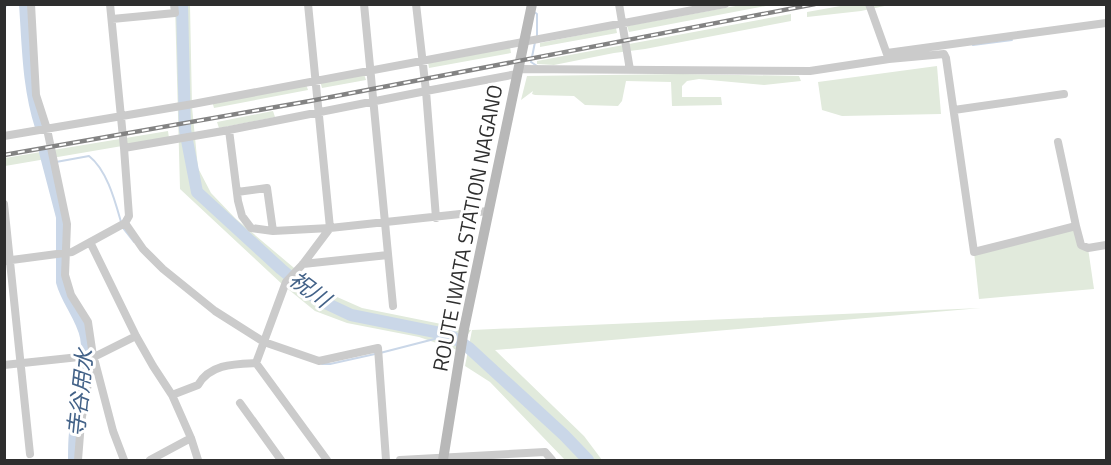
<svg xmlns="http://www.w3.org/2000/svg" width="1111" height="465" font-family="'Titillium Web','Noto Sans JP',sans-serif">
<rect width="100%" height="100%" fill="#fff"/>
<!-- green -->
<path fill="#e1eadc" d="M 175,5 L 190,5 L 192,107 L 198,168 L 211,193 L 236,219 L 319,289 L 362,308 L 471,330 L 457,350 L 419,337 L 347,323 L 315,311 L 283,285 L 180,189 Z
M 741,5 L 771,5 L 629,32 L 627,26 Z
M 846,5 L 889,5 L 861,11 L 807,17 L 807,12 Z
M 791,14 L 791,21 L 645,49 L 614,53 L 554,65 L 537,64 L 537,61 Z
M 616,28 L 617,33 L 540,47 L 540,43 Z
M 510,47 L 511,53 L 429,68 L 428,62 Z
M 937,66 L 941,114 L 842,116 L 822,110 L 818,82 Z
M 364,74 L 366,80 L 322,88 L 320,81 Z
M 682,74 L 799,76 L 801,81 L 764,85 L 699,79 L 687,81 L 682,86 L 682,97 L 721,97 L 722,105 L 672,106 L 671,82 L 626,81 L 622,101 L 618,106 L 585,105 L 574,96 L 535,95 L 532,94 L 533,91 L 521,100 L 527,76 Z
M 306,84 L 308,90 L 214,108 L 212,101 Z
M 273,111 L 275,117 L 219,128 L 217,122 Z
M 168,131 L 169,138 L 5,166 L 5,158 Z
M 1076,226 L 1081,245 L 1088,248 L 1094,289 L 979,299 L 974,252 Z
M 981,308 L 495,350 L 584,436 L 602,460 L 565,460 L 490,382 L 465,366 L 472,330 Z"/>
<g fill="none" stroke-linecap="round" stroke-linejoin="round">
<!-- stream -->
<path stroke="#cad7e8" stroke-width="2" d="M 4,9 L 7,4
M 533,11 L 537,14 L 537,37
M 535,42 L 531,62 L 537,66
M 973,45 L 1012,40
M 56,162 L 89,156 C 107,170 115,201 121,222
M 123,228 L 134,242
M 380,353 L 450,335
M 322,364 L 330,364 L 375,354"/>
<!-- river -->
<path stroke="#cad7e8" stroke-width="12" d="M 25,4 C 28,46 28,87 41,127
M 182,4 L 185,130 L 197,192 L 281,269 L 317,299 L 351,315 L 450,335 L 469,348 L 564,435 L 588,460
M 45,152 L 62,217 L 62,282 C 67,301 82,317 86,337 C 92,369 79,401 75,433 C 74,442 74,451 74,460"/>
<!-- minor -->
<path stroke="#cbcbcb" stroke-width="8" d="M 31,4 L 36,95 L 47,129 L 67,224 L 65,275 L 71,295 L 88,322 L 93,356 L 81,422 L 78,460
M 364,4 L 393,306
M 416,4 L 426,91 L 517,74
M 619,4 L 630,70
M 869,4 L 888,57
M 112,19 L 175,13 L 174,4
M 887,53 L 1106,23
M 519,69 L 810,71 L 889,59 L 944,54 L 946,58 L 974,252 L 1076,226 L 1081,245 L 1088,248 L 1106,245
M 954,110 L 1064,94
M 229,130 L 238,201 L 242,216 L 251,228 L 273,231 L 330,228 L 488,211
M 4,136 L 193,104 L 725,4
M 1058,142 L 1076,226
M 124,148 L 229,130 L 426,91 L 436,218
M 237,192 L 267,188 L 273,231
M 4,204 L 30,454
M 125,223 L 143,249 L 163,269 L 215,311 L 264,342 L 319,361 L 378,348 L 386,460
M 90,242 L 136,336 L 153,366 L 172,395 L 191,438 L 198,460
M 4,261 L 72,252 L 125,223 L 129,216 L 124,148 L 110,4
M 303,264 L 388,255
M 95,362 L 113,431 L 124,460
M 256,363 L 286,282 L 303,264 L 330,228 L 308,4
M 4,365 L 98,355 L 136,336
M 172,395 L 198,385 C 210,364 234,364 256,363 L 327,460
M 240,403 L 281,460
M 150,460 L 191,438
M 400,460 L 545,452 L 552,460"/>
<!-- secondary -->
<path stroke="#b8b8b8" stroke-width="10" d="M 443,460 L 464,329 L 532,4"/>
<!-- rail casing -->
<g stroke="#838383" stroke-width="4.5">
<path id="rail" d="M 4,155 L 310,101 L 815,4"/>
</g>
<!-- rail -->
<use href="#rail" stroke="#fff" stroke-width="2" stroke-dasharray="7" stroke-linecap="butt"/>
</g>
<g text-anchor="middle" dominant-baseline="central" stroke-width="6" stroke-linejoin="round" paint-order="stroke">
<!-- street labels -->
<g font-size="21" fill="#2e2e2e" stroke="#fff">
<text transform="translate(467 228) rotate(-79)">ROUTE IWATA STATION NAGANO</text>
</g>
<!-- water labels -->
<g font-size="22" font-style="italic" fill="#436288" stroke="#fff">
<text transform="translate(310 289) rotate(36)">祝川</text>
<text transform="translate(80 393) rotate(-84)">寺谷用水</text>
</g>
</g>
<!-- border -->
<rect width="1111" height="465" fill="none" stroke="#2e2e2e" stroke-width="12"/>
</svg>
